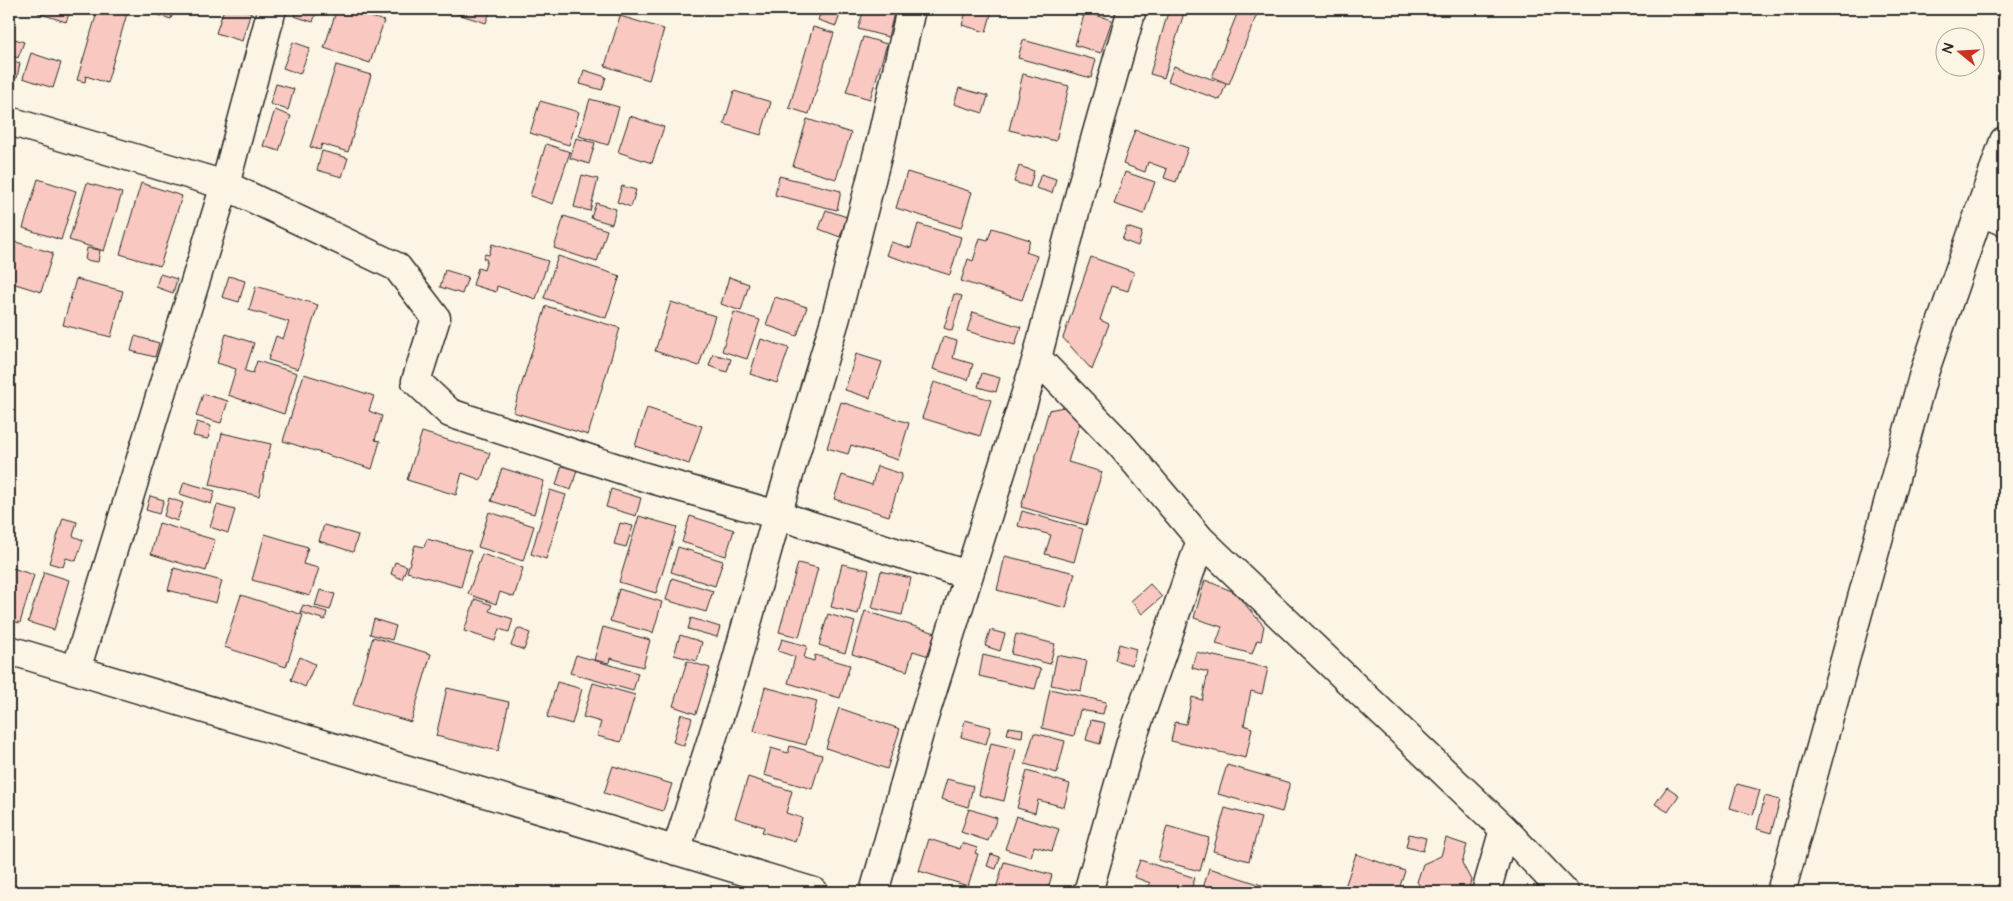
<svg xmlns="http://www.w3.org/2000/svg" width="2013" height="901" font-family="'Architects Daughter',sans-serif">
<rect width="100%" height="100%" fill="#fcf5e5"/>
<filter id="ink" filterUnits="userSpaceOnUse"><feTurbulence type="fractalNoise" baseFrequency=".02" numOctaves="2"/><feDisplacementMap in="SourceGraphic" scale="10" xChannelSelector="R" yChannelSelector="G"/><feConvolveMatrix kernelMatrix="1 2 1 2 8 2 1 2 1" color-interpolation-filters="sRGB"/></filter>
<g filter="url(#ink)">
<!-- building -->
<path fill="#f9c9c1" stroke="#2b2b2b" d="M 40,9 L 71,9 L 66,22 L 38,13 Z
M 98,9 L 128,10 L 107,83 L 86,76 L 85,82 L 77,80 Z
M 140,9 L 174,9 L 171,19 Z
M 224,9 L 240,9 L 251,12 L 242,41 L 216,33 Z
M 296,9 L 317,9 L 313,22 L 294,16 Z
M 337,9 L 347,9 L 384,21 L 370,63 L 324,48 Z
M 442,9 L 491,9 L 486,23 Z
M 822,9 L 842,9 L 836,26 L 818,20 Z
M 864,9 L 895,9 L 888,37 L 858,29 Z
M 967,9 L 986,9 L 992,11 L 986,32 L 962,25 Z
M 1061,9 L 1085,9 L 1083,16 Z
M 1169,9 L 1184,13 L 1164,78 L 1150,74 Z
M 1239,9 L 1259,9 L 1229,84 L 1212,77 Z
M 1085,12 L 1112,20 L 1101,53 L 1075,45 Z
M 620,16 L 664,29 L 649,80 L 605,66 Z
M 813,27 L 834,33 L 809,114 L 789,108 Z
M 9,37 L 24,42 L 18,58 L 9,55 Z
M 863,37 L 887,44 L 870,99 L 846,92 Z
M 1023,40 L 1096,60 L 1091,78 L 1018,58 Z
M 293,42 L 310,48 L 300,74 L 283,68 Z
M 31,53 L 61,63 L 53,88 L 23,78 Z
M 9,61 L 20,63 L 17,78 L 9,77 Z
M 336,65 L 371,75 L 348,152 L 322,144 L 320,150 L 310,147 Z
M 1174,66 L 1226,84 L 1220,100 L 1168,81 Z
M 584,70 L 606,77 L 602,90 L 580,84 Z
M 1023,74 L 1069,86 L 1056,141 L 1009,130 Z
M 276,84 L 294,89 L 288,110 L 270,104 Z
M 959,88 L 988,96 L 983,113 L 954,104 Z
M 734,91 L 771,102 L 761,135 L 724,124 Z
M 590,99 L 619,107 L 608,145 L 579,136 Z
M 540,101 L 579,112 L 569,145 L 530,133 Z
M 275,110 L 291,116 L 279,151 L 263,146 Z
M 630,116 L 664,127 L 652,163 L 618,152 Z
M 807,119 L 851,133 L 836,179 L 793,166 Z
M 1135,130 L 1188,148 L 1176,182 L 1164,178 L 1167,169 L 1148,162 L 1145,172 L 1123,164 Z
M 576,138 L 595,143 L 589,164 L 570,158 Z
M 546,144 L 570,152 L 553,204 L 530,196 Z
M 322,151 L 348,158 L 342,177 L 317,170 Z
M 1019,166 L 1034,171 L 1030,187 L 1014,182 Z
M 907,172 L 972,192 L 961,228 L 896,208 Z
M 1125,172 L 1155,182 L 1144,214 L 1114,204 Z
M 1041,174 L 1056,179 L 1052,193 L 1036,188 Z
M 582,175 L 598,179 L 590,211 L 574,207 Z
M 779,176 L 841,191 L 837,210 L 775,195 Z
M 38,179 L 76,191 L 61,240 L 23,228 Z
M 87,183 L 122,193 L 104,251 L 69,240 Z
M 141,183 L 182,196 L 160,266 L 120,254 Z
M 622,186 L 636,190 L 631,207 L 617,202 Z
M 596,203 L 616,209 L 612,224 L 591,218 Z
M 826,210 L 847,217 L 840,237 L 819,229 Z
M 564,216 L 607,230 L 597,262 L 554,248 Z
M 918,224 L 961,237 L 950,275 L 886,255 L 891,242 L 911,248 Z
M 1127,227 L 1142,232 L 1138,246 L 1122,240 Z
M 992,228 L 1030,240 L 1026,252 L 1037,256 L 1022,300 L 961,281 L 968,259 L 973,261 L 980,238 L 988,240 Z
M 9,240 L 53,253 L 41,292 L 9,282 Z
M 492,244 L 548,261 L 536,299 L 497,286 L 496,292 L 473,285 L 478,268 L 484,270 L 487,260 L 483,258 L 485,254 L 489,255 Z
M 87,248 L 100,250 L 98,262 L 85,260 Z
M 558,256 L 620,276 L 606,318 L 544,298 Z
M 1091,257 L 1134,272 L 1128,291 L 1111,286 L 1100,320 L 1109,324 L 1092,370 L 1063,338 Z
M 445,270 L 468,277 L 462,294 L 440,287 Z
M 160,274 L 177,279 L 173,293 L 156,287 Z
M 229,276 L 245,281 L 239,302 L 222,297 Z
M 729,277 L 749,284 L 741,311 L 721,304 Z
M 76,279 L 123,291 L 111,337 L 63,325 Z
M 256,286 L 318,305 L 298,369 L 268,360 L 276,336 L 283,339 L 289,322 L 249,310 Z
M 954,294 L 962,296 L 952,331 L 944,328 Z
M 775,297 L 807,307 L 797,336 L 766,325 Z
M 671,302 L 715,316 L 699,366 L 655,351 Z
M 546,306 L 620,328 L 588,435 L 513,412 Z
M 734,312 L 760,320 L 747,359 L 722,351 Z
M 973,312 L 1021,327 L 1015,345 L 967,331 Z
M 226,334 L 254,343 L 245,371 L 253,373 L 257,361 L 297,373 L 284,414 L 228,395 L 236,369 L 217,363 Z
M 135,336 L 159,343 L 155,357 L 131,351 Z
M 943,337 L 957,341 L 953,358 L 973,364 L 968,380 L 933,369 Z
M 761,339 L 789,348 L 777,383 L 750,374 Z
M 713,354 L 731,359 L 727,372 L 709,366 Z
M 856,354 L 882,362 L 870,398 L 845,390 Z
M 982,373 L 1000,378 L 996,392 L 978,387 Z
M 304,374 L 374,396 L 369,411 L 382,416 L 375,440 L 380,441 L 372,469 L 283,441 Z
M 934,382 L 991,400 L 980,436 L 922,418 Z
M 203,394 L 228,401 L 221,423 L 196,416 Z
M 841,402 L 909,423 L 898,460 L 851,445 L 848,454 L 827,448 Z
M 1064,407 L 1081,419 L 1068,462 L 1102,472 L 1086,525 L 1021,507 L 1049,410 Z
M 647,408 L 702,426 L 689,464 L 635,446 Z
M 197,422 L 211,426 L 208,439 L 193,436 Z
M 422,432 L 490,453 L 481,480 L 462,473 L 456,495 L 407,480 Z
M 222,433 L 271,444 L 259,496 L 210,485 Z
M 562,465 L 577,470 L 571,490 L 556,485 Z
M 877,466 L 902,474 L 889,516 L 834,499 L 842,475 L 872,485 Z
M 502,468 L 544,481 L 534,514 L 491,501 Z
M 184,482 L 215,491 L 211,504 L 180,494 Z
M 611,489 L 641,498 L 636,516 L 606,507 Z
M 550,490 L 566,495 L 546,559 L 531,554 Z
M 150,496 L 164,500 L 159,514 L 146,510 Z
M 169,498 L 183,503 L 177,521 L 164,516 Z
M 217,505 L 235,510 L 228,533 L 210,527 Z
M 1022,511 L 1083,529 L 1074,562 L 1045,554 L 1051,535 L 1018,526 Z
M 489,512 L 534,526 L 523,561 L 478,547 Z
M 639,516 L 677,527 L 656,593 L 619,582 Z
M 690,516 L 734,530 L 726,556 L 682,542 Z
M 63,518 L 77,522 L 73,536 L 83,540 L 76,561 L 66,558 L 63,567 L 49,563 Z
M 159,523 L 215,540 L 206,571 L 151,554 Z
M 620,523 L 633,526 L 626,547 L 614,544 Z
M 324,525 L 358,535 L 353,552 L 319,541 Z
M 265,534 L 308,547 L 303,564 L 319,568 L 310,596 L 252,580 Z
M 427,539 L 471,551 L 461,587 L 407,572 L 415,545 L 424,547 Z
M 678,547 L 723,561 L 715,586 L 671,572 Z
M 482,554 L 523,568 L 514,597 L 500,592 L 496,604 L 468,594 Z
M 1005,556 L 1075,573 L 1066,608 L 997,590 Z
M 395,562 L 407,566 L 402,579 L 391,574 Z
M 798,563 L 818,568 L 799,637 L 779,632 Z
M 842,564 L 869,570 L 858,614 L 831,607 Z
M 9,567 L 34,575 L 20,623 L 9,620 Z
M 174,568 L 222,581 L 216,603 L 168,590 Z
M 881,571 L 911,578 L 902,615 L 872,608 Z
M 44,572 L 69,580 L 54,630 L 28,622 Z
M 672,578 L 713,591 L 706,612 L 666,600 Z
M 1205,580 L 1234,592 L 1264,626 L 1261,641 L 1257,640 L 1252,654 L 1216,644 L 1222,627 L 1194,618 Z
M 1150,584 L 1162,597 L 1142,614 L 1131,601 Z
M 619,589 L 662,602 L 653,633 L 610,621 Z
M 320,590 L 335,594 L 330,610 L 315,606 Z
M 241,595 L 303,615 L 286,667 L 224,647 Z
M 475,599 L 492,605 L 489,611 L 513,619 L 509,632 L 499,629 L 495,641 L 464,631 Z
M 303,605 L 327,612 L 325,620 L 300,612 Z
M 865,611 L 939,634 L 932,657 L 913,651 L 907,671 L 852,654 Z
M 828,614 L 855,622 L 845,653 L 819,645 Z
M 691,618 L 720,627 L 717,637 L 688,629 Z
M 374,619 L 396,626 L 392,640 L 370,634 Z
M 603,627 L 650,640 L 643,667 L 610,658 L 609,663 L 594,660 Z
M 518,628 L 530,633 L 524,650 L 511,645 Z
M 990,630 L 1005,634 L 1000,651 L 985,646 Z
M 1016,634 L 1055,644 L 1050,664 L 1011,654 Z
M 680,635 L 702,642 L 697,661 L 674,655 Z
M 373,637 L 431,654 L 411,722 L 353,705 Z
M 782,639 L 807,646 L 804,658 L 814,661 L 815,655 L 850,665 L 840,698 L 788,683 L 795,657 L 778,651 Z
M 1119,644 L 1136,649 L 1132,665 L 1115,660 Z
M 1196,652 L 1268,668 L 1262,694 L 1251,691 L 1244,725 L 1252,728 L 1246,758 L 1171,741 L 1175,722 L 1186,724 L 1192,697 L 1202,700 L 1208,672 L 1192,668 Z
M 576,655 L 638,673 L 633,691 L 570,673 Z
M 983,655 L 1041,669 L 1035,689 L 979,676 Z
M 1057,655 L 1087,661 L 1081,691 L 1051,685 Z
M 300,657 L 315,664 L 305,687 L 291,680 Z
M 687,661 L 710,668 L 696,714 L 673,706 Z
M 557,682 L 582,689 L 572,724 L 547,717 Z
M 593,683 L 635,695 L 621,742 L 597,736 L 601,722 L 583,717 Z
M 765,687 L 817,701 L 806,745 L 754,731 Z
M 447,688 L 509,702 L 498,751 L 436,736 Z
M 1050,689 L 1106,702 L 1103,714 L 1080,710 L 1074,736 L 1042,728 Z
M 839,708 L 900,729 L 887,769 L 826,748 Z
M 681,714 L 692,718 L 684,746 L 673,742 Z
M 965,720 L 991,727 L 986,744 L 961,737 Z
M 1091,720 L 1105,723 L 1100,744 L 1086,740 Z
M 1009,727 L 1023,729 L 1022,737 L 1007,734 Z
M 1034,733 L 1065,741 L 1057,773 L 1025,764 Z
M 991,743 L 1016,749 L 1004,801 L 979,795 Z
M 790,746 L 822,755 L 812,789 L 764,775 L 771,748 L 788,753 Z
M 1227,765 L 1290,783 L 1282,812 L 1218,794 Z
M 613,766 L 672,784 L 663,811 L 604,793 Z
M 1027,771 L 1070,784 L 1064,807 L 1038,800 L 1035,813 L 1017,808 Z
M 748,777 L 792,791 L 786,813 L 802,818 L 795,842 L 762,832 L 764,827 L 735,818 Z
M 947,779 L 973,786 L 968,807 L 941,799 Z
M 1737,784 L 1760,790 L 1753,815 L 1730,808 Z
M 1667,787 L 1679,795 L 1668,812 L 1655,804 Z
M 1765,796 L 1780,800 L 1771,833 L 1757,829 Z
M 1225,808 L 1261,818 L 1249,861 L 1213,851 Z
M 969,809 L 997,818 L 988,841 L 961,832 Z
M 1016,816 L 1059,829 L 1052,851 L 1034,846 L 1031,857 L 1005,849 Z
M 1167,826 L 1209,838 L 1200,871 L 1158,860 Z
M 1409,834 L 1426,838 L 1423,851 L 1406,847 Z
M 1446,838 L 1467,845 L 1462,863 L 1471,880 L 1468,892 L 1424,892 L 1417,882 L 1423,864 L 1441,856 Z
M 929,839 L 960,849 L 962,843 L 977,848 L 975,853 L 978,854 L 968,886 L 919,871 Z
M 991,854 L 1000,857 L 996,869 L 987,866 Z
M 1356,854 L 1405,871 L 1398,892 L 1352,892 L 1344,890 Z
M 1140,860 L 1195,878 L 1190,892 L 1146,892 L 1150,883 L 1134,877 Z
M 1004,862 L 1052,875 L 1047,892 L 995,892 Z
M 1209,868 L 1277,890 L 1276,892 L 1202,892 Z"/>
<g fill="none" stroke-linecap="round" stroke-linejoin="round">
<!-- minor casing -->
<g stroke="#2b2b2b" stroke-width="31">
<path id="minor" d="M 9,121 L 225,185 L 397,267 L 436,318 L 416,381 L 450,413 L 638,475 L 777,515 L 968,575
M 1979,212 L 2004,221
M 1037,358 L 1121,445 L 1201,540 L 1504,829 L 1564,892
M 9,650 L 814,892
M 76,670 L 225,185 L 272,9
M 676,851 L 734,670 L 777,515 L 836,317 L 881,141 L 911,9
M 874,892 L 920,730 L 1037,358 L 1081,189 L 1132,9
M 1088,892 L 1131,742 L 1201,540
M 1486,892 L 1504,829
M 1781,892 L 1924,373 L 2004,141"/>
</g>
<!-- minor -->
<use href="#minor" stroke="#fcf5e5" stroke-width="28"/>
</g>
</g>
<!-- margin -->
<rect width="2013" height="901" fill="none" stroke="#fcf5e5" stroke-width="30"/>
<rect x="15" y="15" width="1983" height="871" fill="none" stroke="#2b2b2b" stroke-width="2" filter="url(#ink)"/>
<!-- north arrow -->
<g transform="translate(1960 52) rotate(288)"><circle r="24" fill="#fcf5e5" stroke="#a8a49b"/>
<path d="M0-4L9 19L0 12L-9 19Z" fill="#c8321e"/>
<text y="-8" font-size="14" font-weight="bold" text-anchor="middle" fill="#2b2b2b">N</text>
</g>
</svg>
